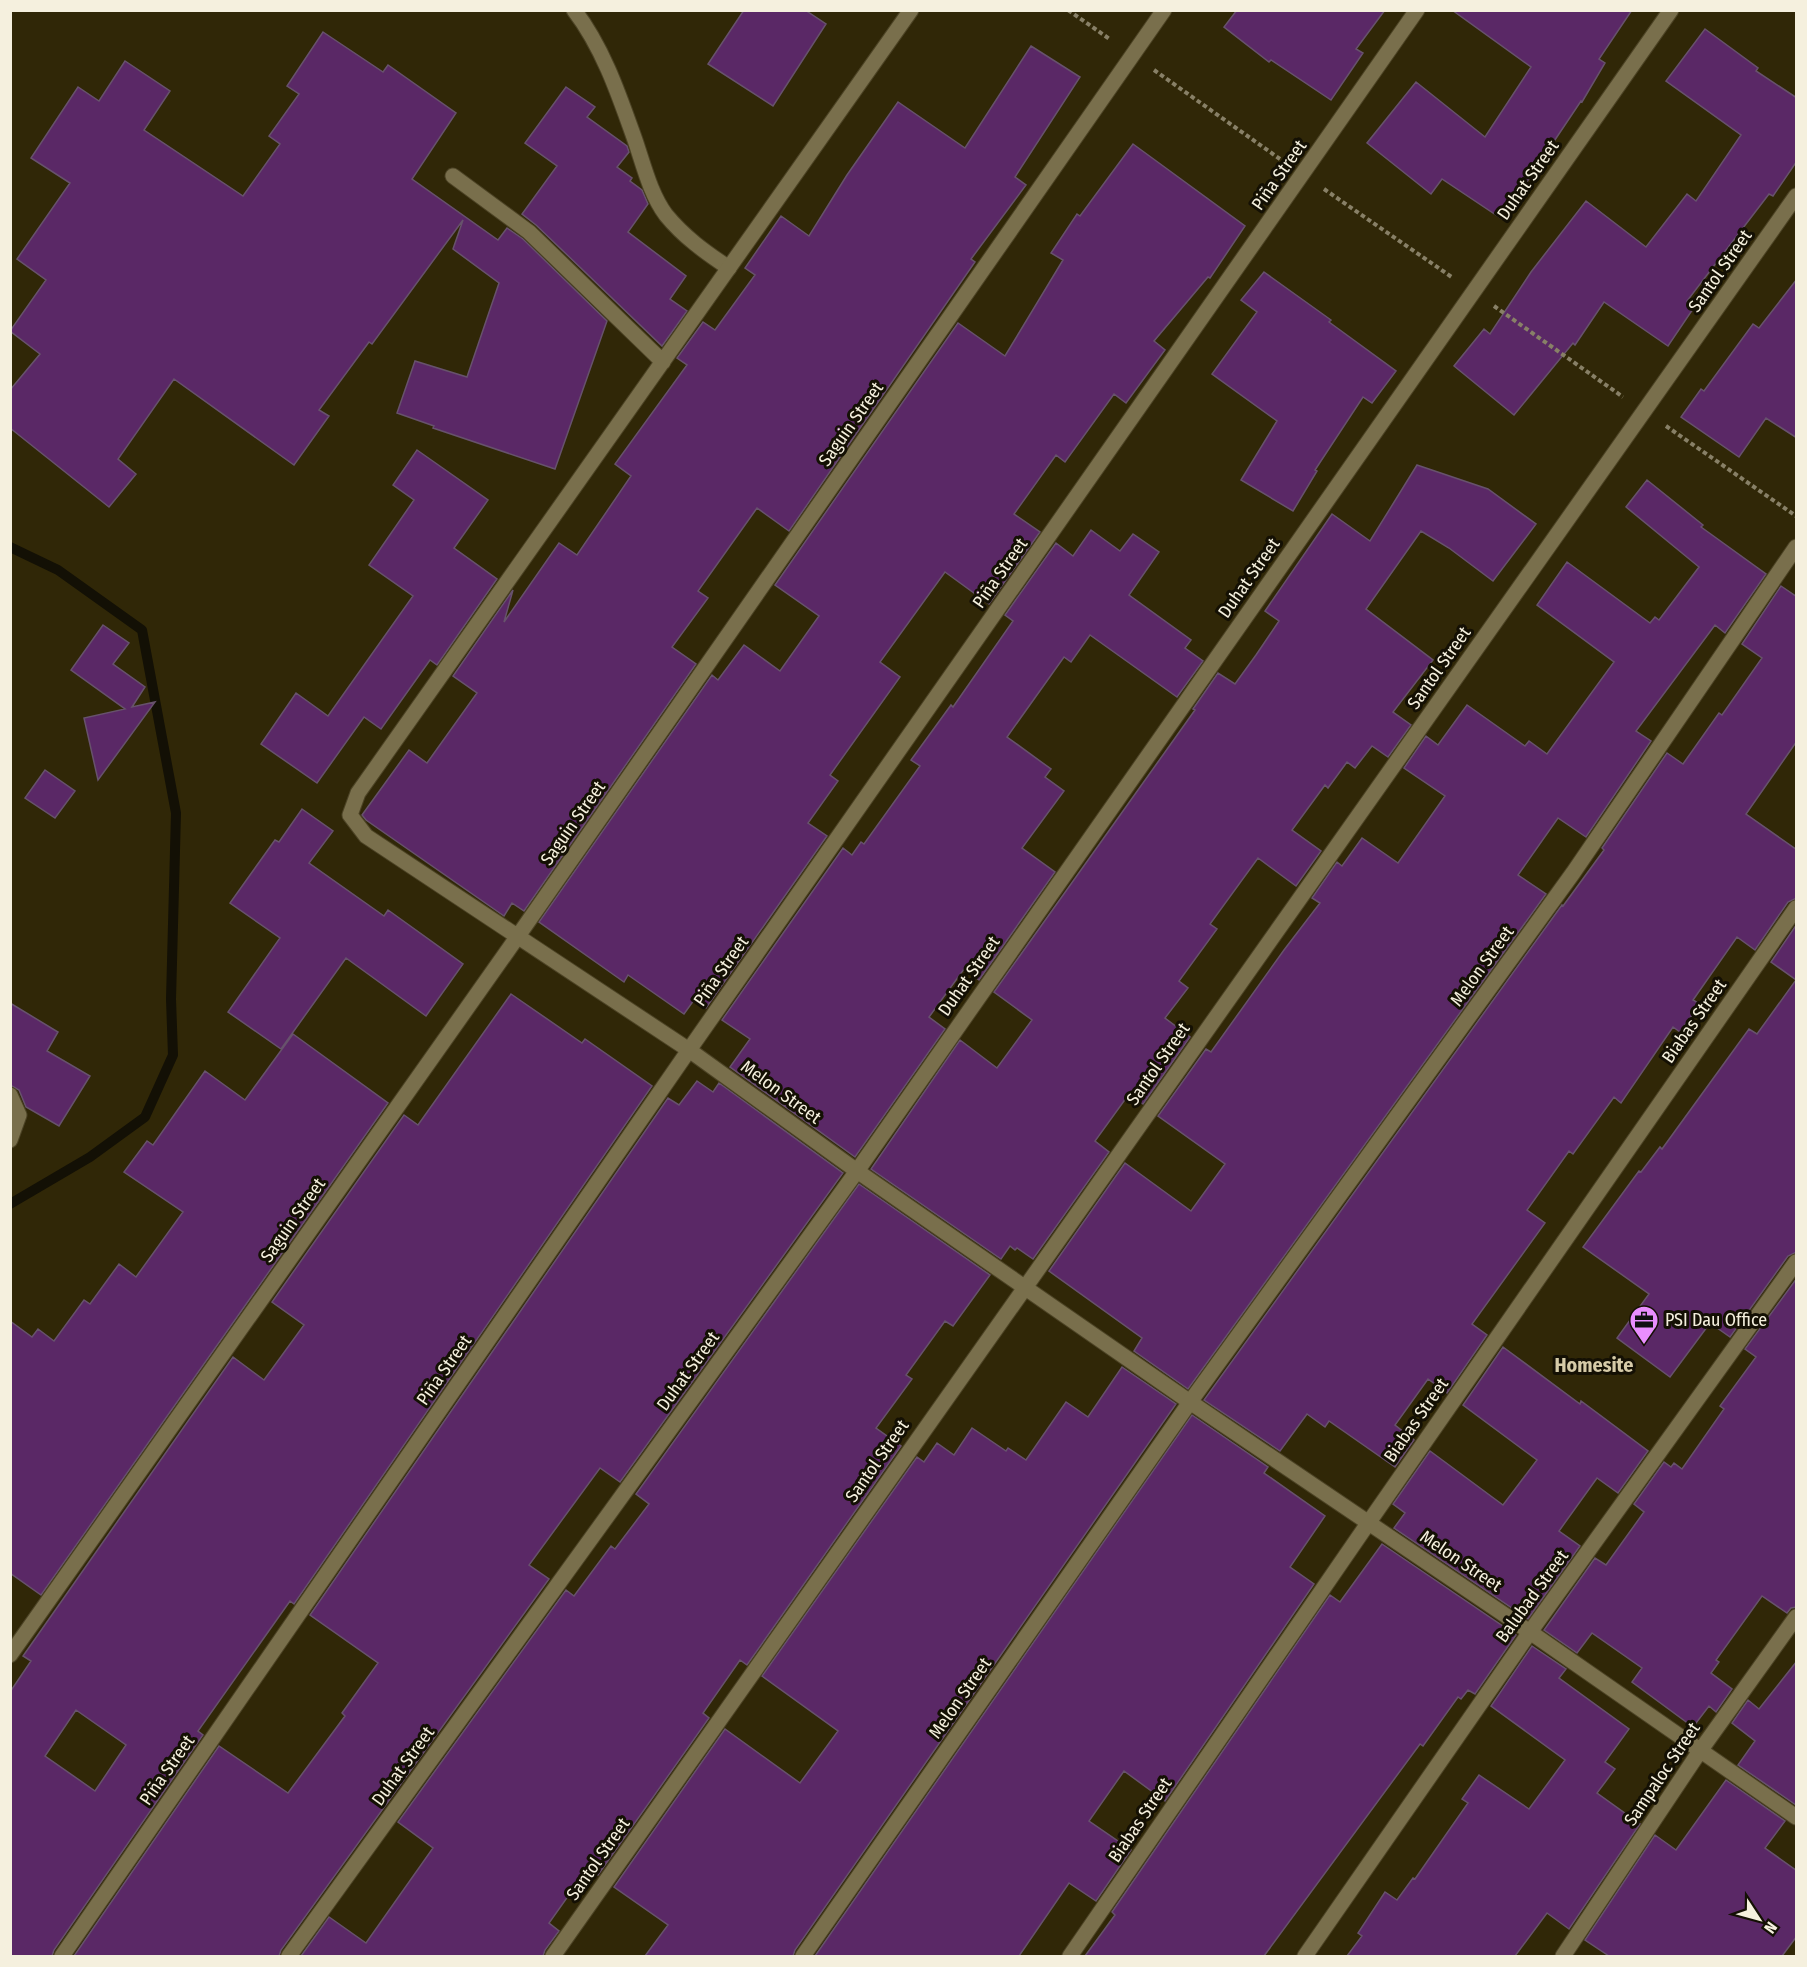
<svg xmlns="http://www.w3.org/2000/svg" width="1807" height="1967" font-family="'Fira Sans Condensed',sans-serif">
<rect width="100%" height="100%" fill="#302707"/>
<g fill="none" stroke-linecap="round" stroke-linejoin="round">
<!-- stream -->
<path stroke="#131005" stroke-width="10" d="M 10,547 L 58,570 L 142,630 L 176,813 L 171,999 L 173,1055 L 145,1117 L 90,1157 L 10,1204"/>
</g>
<!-- building -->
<path fill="#5a2866" stroke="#67526c" stroke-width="1.5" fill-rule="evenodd" d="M 744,10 L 805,10 L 826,24 L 773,106 L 708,64 Z
M 1237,10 L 1385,10 L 1356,49 L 1363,53 L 1331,100 L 1271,60 L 1269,62 L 1224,27 Z
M 1452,10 L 1632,10 L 1599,59 L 1605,63 L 1582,102 L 1581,101 L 1502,219 L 1442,179 L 1431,194 L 1367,143 L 1416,82 L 1485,137 L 1531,67 Z
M 1705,29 L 1758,68 L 1756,71 L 1797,98 L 1797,161 L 1773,196 L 1769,194 L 1687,301 L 1695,306 L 1668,346 L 1604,302 L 1575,345 L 1573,343 L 1514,415 L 1454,366 L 1484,329 L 1490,334 L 1531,272 L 1586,201 L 1646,247 L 1687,194 L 1696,201 L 1741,135 L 1666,81 Z
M 323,32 L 383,72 L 388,65 L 456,113 L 412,179 L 498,240 L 507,228 L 523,239 L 607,321 L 555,469 L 433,428 L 434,426 L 397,413 L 415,361 L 467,377 L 499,283 L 453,249 L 463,220 L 372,344 L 369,342 L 319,410 L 329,416 L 294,465 L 174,379 L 118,459 L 136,474 L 109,507 L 10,428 L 10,390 L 40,354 L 10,331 L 46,280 L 17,259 L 70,183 L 31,158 L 78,87 L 99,101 L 125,61 L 170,91 L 144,130 L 243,196 L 280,144 L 269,136 L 299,94 L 287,86 Z
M 1031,46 L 1080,77 L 1015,177 L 1026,185 L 971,259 L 975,262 L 789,531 L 757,508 L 698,591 L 708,598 L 672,647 L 696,664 L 524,911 L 512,903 L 504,916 L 366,820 L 362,815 L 409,750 L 427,763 L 477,693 L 453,676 L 513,590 L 504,622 L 559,543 L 577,555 L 631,476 L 615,464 L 687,365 L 677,358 L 703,322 L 715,330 L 755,275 L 745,268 L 781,216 L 809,236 L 847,175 L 898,102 L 965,148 Z
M 566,87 L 595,107 L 587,117 L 627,146 L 629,152 L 617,167 L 632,178 L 630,181 L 642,190 L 648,204 L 628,232 L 686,276 L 670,299 L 687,311 L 662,346 L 536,225 L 522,214 L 557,166 L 525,143 Z
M 1133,144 L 1245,226 L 1210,278 L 1208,277 L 1154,341 L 1165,350 L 1126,403 L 1114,394 L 1065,462 L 1056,455 L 1014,514 L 1040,532 L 989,604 L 945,572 L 880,662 L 900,677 L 830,775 L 838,781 L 808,823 L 827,836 L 706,1008 L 694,1000 L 684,1014 L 628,975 L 624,982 L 539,922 L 712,675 L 718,680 L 744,645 L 780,671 L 819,616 L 775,585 L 958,323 L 1005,356 L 1063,260 L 1051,253 L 1077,214 L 1080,216 Z
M 1264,272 L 1331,320 L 1329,322 L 1396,371 L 1372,403 L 1363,397 L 1315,470 L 1317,471 L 1293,511 L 1241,480 L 1277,421 L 1212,374 L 1257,312 L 1241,300 Z
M 1797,279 L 1797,438 L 1766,418 L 1739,457 L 1681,417 L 1701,389 L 1704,391 L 1753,324 L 1759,328 Z
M 417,450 L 488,500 L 454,548 L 497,579 L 437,665 L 430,660 L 381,729 L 364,717 L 317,783 L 261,744 L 296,693 L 328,716 L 413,596 L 369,565 L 414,500 L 393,485 Z
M 1417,465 L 1488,489 L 1536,524 L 1493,581 L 1449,548 L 1421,531 L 1366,609 L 1433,660 L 1393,712 L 1411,725 L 1388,757 L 1372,746 L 1355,768 L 1347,762 L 1328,788 L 1325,785 L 1292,830 L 1321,851 L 1296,886 L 1258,858 L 1210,924 L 1217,929 L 1179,981 L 1188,988 L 1165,1018 L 1190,1037 L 1143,1104 L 1129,1094 L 1095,1141 L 1109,1152 L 1033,1259 L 1017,1248 L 1015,1250 L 1010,1246 L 1001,1259 L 871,1169 L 960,1040 L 997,1068 L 1032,1020 L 994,992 L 1195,710 L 1193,709 L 1218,673 L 1235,684 L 1256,655 L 1279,621 L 1265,611 L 1332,514 L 1370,541 Z
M 1647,480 L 1703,525 L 1701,527 L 1766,574 L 1725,633 L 1715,625 L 1636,731 L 1651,741 L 1586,837 L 1558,818 L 1518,875 L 1546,894 L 1188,1389 L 1134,1351 L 1142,1338 L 1049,1271 L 1125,1163 L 1191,1211 L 1225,1164 L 1158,1116 L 1206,1049 L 1211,1052 L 1284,950 L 1320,903 L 1312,898 L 1337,862 L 1342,866 L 1362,838 L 1398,863 L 1445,796 L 1404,768 L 1426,736 L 1438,745 L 1467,705 L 1525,746 L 1529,741 L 1547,754 L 1614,662 L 1537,605 L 1567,562 L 1650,623 L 1655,617 L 1659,620 L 1699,567 L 1626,507 Z
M 1091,530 L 1120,551 L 1133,534 L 1159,552 L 1129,595 L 1191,640 L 1185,648 L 1203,661 L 1177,697 L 1090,635 L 1071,662 L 1064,657 L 1007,737 L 1051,769 L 1045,777 L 1064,791 L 1022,848 L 1055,872 L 979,980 L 964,969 L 929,1017 L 945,1029 L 855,1157 L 730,1067 L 750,1039 L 722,1020 L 843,848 L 852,855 L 861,842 L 864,844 L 920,766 L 911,760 L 951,705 L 953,707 L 1013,621 L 1005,615 L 1056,543 L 1073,556 Z
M 1781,586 L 1797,597 L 1797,741 L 1746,814 L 1797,850 L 1797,898 L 1788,902 L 1755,950 L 1737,937 L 1693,1000 L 1700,1004 L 1680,1032 L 1673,1027 L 1621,1103 L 1614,1097 L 1573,1154 L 1569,1151 L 1527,1210 L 1545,1223 L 1472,1324 L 1487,1335 L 1447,1393 L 1428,1379 L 1395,1425 L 1414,1440 L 1395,1467 L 1329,1421 L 1325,1427 L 1307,1414 L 1280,1451 L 1204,1400 L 1562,905 L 1563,906 L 1604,850 L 1602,848 L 1667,753 L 1683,764 L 1719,713 L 1722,715 L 1762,658 L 1742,644 Z
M 103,625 L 129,643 L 113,664 L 145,687 L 132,707 L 155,702 L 98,780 L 84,718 L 125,709 L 71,670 Z
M 45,770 L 75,791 L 55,818 L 25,798 Z
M 302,809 L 333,831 L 309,863 L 384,916 L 388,910 L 463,964 L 426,1016 L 346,958 L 281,1049 L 228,1012 L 280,938 L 230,903 L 275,840 L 279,842 Z
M 1797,924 L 1797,1252 L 1788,1256 L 1730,1337 L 1710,1323 L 1670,1377 L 1617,1338 L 1649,1294 L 1583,1247 L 1639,1171 L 1641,1172 L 1660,1147 L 1662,1149 L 1749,1029 L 1757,1034 L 1796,980 L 1771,962 Z
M 511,994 L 582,1043 L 585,1039 L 652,1086 L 294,1604 L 290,1601 L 198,1731 L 203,1735 L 54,1950 L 52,1956 L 10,1956 L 10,1692 L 31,1661 L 23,1656 L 233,1357 L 264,1380 L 304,1325 L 272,1302 L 404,1115 L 418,1125 ZM 76,1710 L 126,1745 L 95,1791 L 45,1756 Z
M 10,1003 L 58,1032 L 47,1051 L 90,1076 L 59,1126 L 26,1107 L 19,1090 L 10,1085 Z
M 293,1034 L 388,1103 L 41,1595 L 10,1573 L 10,1321 L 32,1337 L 38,1329 L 54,1341 L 84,1300 L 90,1304 L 119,1264 L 136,1277 L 183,1212 L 124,1172 L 147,1141 L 153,1145 L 205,1071 L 245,1100 Z
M 697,1081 L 713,1092 L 719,1083 L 843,1173 L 620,1482 L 600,1468 L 529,1565 L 549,1579 L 281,1950 L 279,1956 L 74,1956 L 219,1746 L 288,1793 L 345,1716 L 342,1713 L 378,1663 L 310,1615 L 668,1098 L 679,1105 Z
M 859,1184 L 990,1275 L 953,1326 L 945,1321 L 906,1375 L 912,1379 L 876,1428 L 901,1446 L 747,1665 L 740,1660 L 703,1713 L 709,1718 L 598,1875 L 588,1868 L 549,1923 L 559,1931 L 545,1950 L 543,1956 L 301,1956 L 329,1917 L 366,1943 L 433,1848 L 398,1822 L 566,1590 L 574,1596 L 611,1546 L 615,1549 L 649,1504 L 636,1494 Z
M 1797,1278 L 1797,1607 L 1791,1608 L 1787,1613 L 1762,1596 L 1716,1660 L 1719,1662 L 1711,1673 L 1732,1689 L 1716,1712 L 1709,1706 L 1693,1727 L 1632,1682 L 1642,1668 L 1592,1633 L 1577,1653 L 1544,1630 L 1595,1558 L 1606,1565 L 1644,1512 L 1634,1504 L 1664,1462 L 1671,1467 L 1674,1463 L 1682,1469 L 1724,1409 L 1720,1406 L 1756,1357 L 1745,1349 Z
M 1503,1347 L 1580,1404 L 1581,1401 L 1648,1451 L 1618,1493 L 1597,1478 L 1559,1531 L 1580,1546 L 1528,1619 L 1394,1528 L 1405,1513 L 1393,1504 L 1430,1451 L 1503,1505 L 1537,1460 L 1463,1405 Z
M 1122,1367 L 1176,1404 L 795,1950 L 793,1956 L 645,1956 L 668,1925 L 614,1887 L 725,1729 L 800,1783 L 838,1731 L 762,1676 L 917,1457 L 924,1462 L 937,1443 L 954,1455 L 972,1428 L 1006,1451 L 1008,1448 L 1026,1460 L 1066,1402 L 1088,1417 Z
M 1192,1415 L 1268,1467 L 1264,1473 L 1325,1516 L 1290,1567 L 1314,1584 L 1165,1801 L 1124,1771 L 1089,1821 L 1131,1850 L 1096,1901 L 1069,1883 L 1019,1956 L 815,1956 Z
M 1382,1544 L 1516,1635 L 1475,1694 L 1468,1690 L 1461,1699 L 1458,1697 L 1423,1746 L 1420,1744 L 1264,1956 L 1085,1956 L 1115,1915 L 1112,1912 L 1330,1595 L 1340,1602 Z
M 1532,1646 L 1566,1669 L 1559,1678 L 1629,1729 L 1605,1762 L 1615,1769 L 1597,1793 L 1640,1824 L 1569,1929 L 1547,1913 L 1515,1956 L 1347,1956 L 1362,1936 L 1358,1933 L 1385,1892 L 1397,1900 L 1413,1878 L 1415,1879 L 1468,1803 L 1462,1799 L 1479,1775 L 1529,1809 L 1565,1760 L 1491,1706 Z
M 1797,1661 L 1797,1805 L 1796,1805 L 1738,1765 L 1755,1741 L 1732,1723 L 1748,1700 L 1759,1709 Z
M 1726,1780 L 1785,1821 L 1765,1848 L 1797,1871 L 1797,1936 L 1782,1956 L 1609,1956 L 1585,1940 L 1655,1835 L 1676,1850 Z"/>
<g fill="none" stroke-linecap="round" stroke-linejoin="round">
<!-- service casing -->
<g stroke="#4c4325" stroke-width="17">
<path id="service" d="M 574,10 C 604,49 620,98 636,143 C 644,167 651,195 666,215 C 684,237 705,252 729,268"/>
</g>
<!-- minor casing -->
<g stroke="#4c4325" stroke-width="17">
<path id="minor" d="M 911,10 L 358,793 L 350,815 L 366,836 L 689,1050 L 857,1171 L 1190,1402 L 1530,1632 L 1796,1817
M 453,176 L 529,232 L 663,362
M 10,1095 L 19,1115 L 10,1140
M 10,1655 L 518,936 L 1164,10
M 62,1956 L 689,1050 L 1417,10
M 289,1956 L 857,1171 L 1671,10
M 553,1956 L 1796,196
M 803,1956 L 1190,1402 L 1573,873 L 1796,547
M 1070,1956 L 1369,1522 L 1796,908
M 1305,1956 L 1530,1632 L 1796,1262
M 1563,1956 L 1700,1751 L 1796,1617"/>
</g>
<!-- path -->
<path stroke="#888067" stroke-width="4" stroke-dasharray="4.5 3" stroke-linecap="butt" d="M 1068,10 L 1111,40
M 1154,70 L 1280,159
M 1324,189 L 1453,278
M 1494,306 L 1623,397
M 1666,426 L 1796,516"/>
<!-- service -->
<use href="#service" stroke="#796f4c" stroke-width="15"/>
<!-- minor -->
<use href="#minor" stroke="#796f4c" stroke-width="15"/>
</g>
<!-- icons -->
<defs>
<g id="office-pin" transform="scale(1.5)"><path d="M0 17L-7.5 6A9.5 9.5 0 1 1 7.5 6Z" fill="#e98efe" stroke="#141004"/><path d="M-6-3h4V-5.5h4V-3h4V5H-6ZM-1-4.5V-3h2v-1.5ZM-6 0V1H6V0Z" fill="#111"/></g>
</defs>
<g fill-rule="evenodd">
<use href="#office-pin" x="1644" y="1320"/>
</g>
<g text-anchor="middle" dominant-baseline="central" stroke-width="6" stroke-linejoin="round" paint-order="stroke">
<!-- street labels -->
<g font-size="18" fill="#f5f0de" stroke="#141004">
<text transform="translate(1279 175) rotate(-55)">Piña Street</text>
<text transform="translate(1528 180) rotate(-55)">Duhat Street</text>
<text transform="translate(1720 271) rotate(-55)">Santol Street</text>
<text transform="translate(851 424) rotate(-55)">Saguin Street</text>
<text transform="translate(1000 573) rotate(-55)">Piña Street</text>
<text transform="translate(1249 578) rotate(-55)">Duhat Street</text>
<text transform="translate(1439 668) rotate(-55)">Santol Street</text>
<text transform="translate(573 823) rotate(-55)">Saguin Street</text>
<text transform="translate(1482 966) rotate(-54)">Melon Street</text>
<text transform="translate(721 971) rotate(-55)">Piña Street</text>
<text transform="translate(969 976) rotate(-55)">Duhat Street</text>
<text transform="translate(1694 1021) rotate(-55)">Biabas Street</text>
<text transform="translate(1158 1064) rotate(-55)">Santol Street</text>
<text transform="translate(781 1092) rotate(36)">Melon Street</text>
<text transform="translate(293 1220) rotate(-55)">Saguin Street</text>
<text transform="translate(444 1370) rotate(-55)">Piña Street</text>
<text transform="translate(688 1371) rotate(-54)">Duhat Street</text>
<text transform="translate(1416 1420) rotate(-55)">Biabas Street</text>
<text transform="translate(877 1461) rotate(-55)">Santol Street</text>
<text transform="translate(1461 1561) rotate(34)">Melon Street</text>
<text transform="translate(1532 1596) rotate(-54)">Balubad Street</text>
<text transform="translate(960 1698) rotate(-55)">Melon Street</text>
<text transform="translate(403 1766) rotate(-54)">Duhat Street</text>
<text transform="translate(167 1770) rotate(-55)">Piña Street</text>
<text transform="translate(1662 1774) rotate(-56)">Sampaloc Street</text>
<text transform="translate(1140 1820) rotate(-56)">Biabas Street</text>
<text transform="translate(598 1859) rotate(-55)">Santol Street</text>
</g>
<!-- poi labels -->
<g font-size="18" fill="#f5f0de" stroke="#141004" text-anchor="start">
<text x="1665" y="1320">PSI Dau Office</text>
</g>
<!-- neighbourhood labels -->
<g font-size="20" font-weight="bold" fill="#d6cba8" stroke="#141004">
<text x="1594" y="1365">Homesite</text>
</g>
</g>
<!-- border -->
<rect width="1807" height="1967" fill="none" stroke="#f5f0de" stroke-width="24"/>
<!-- north arrow -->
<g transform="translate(1759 1919) rotate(126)" stroke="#141004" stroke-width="4.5" paint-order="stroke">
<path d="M0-4.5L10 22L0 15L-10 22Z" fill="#f5f0de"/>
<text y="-9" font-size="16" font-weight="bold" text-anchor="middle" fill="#f5f0de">N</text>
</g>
</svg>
